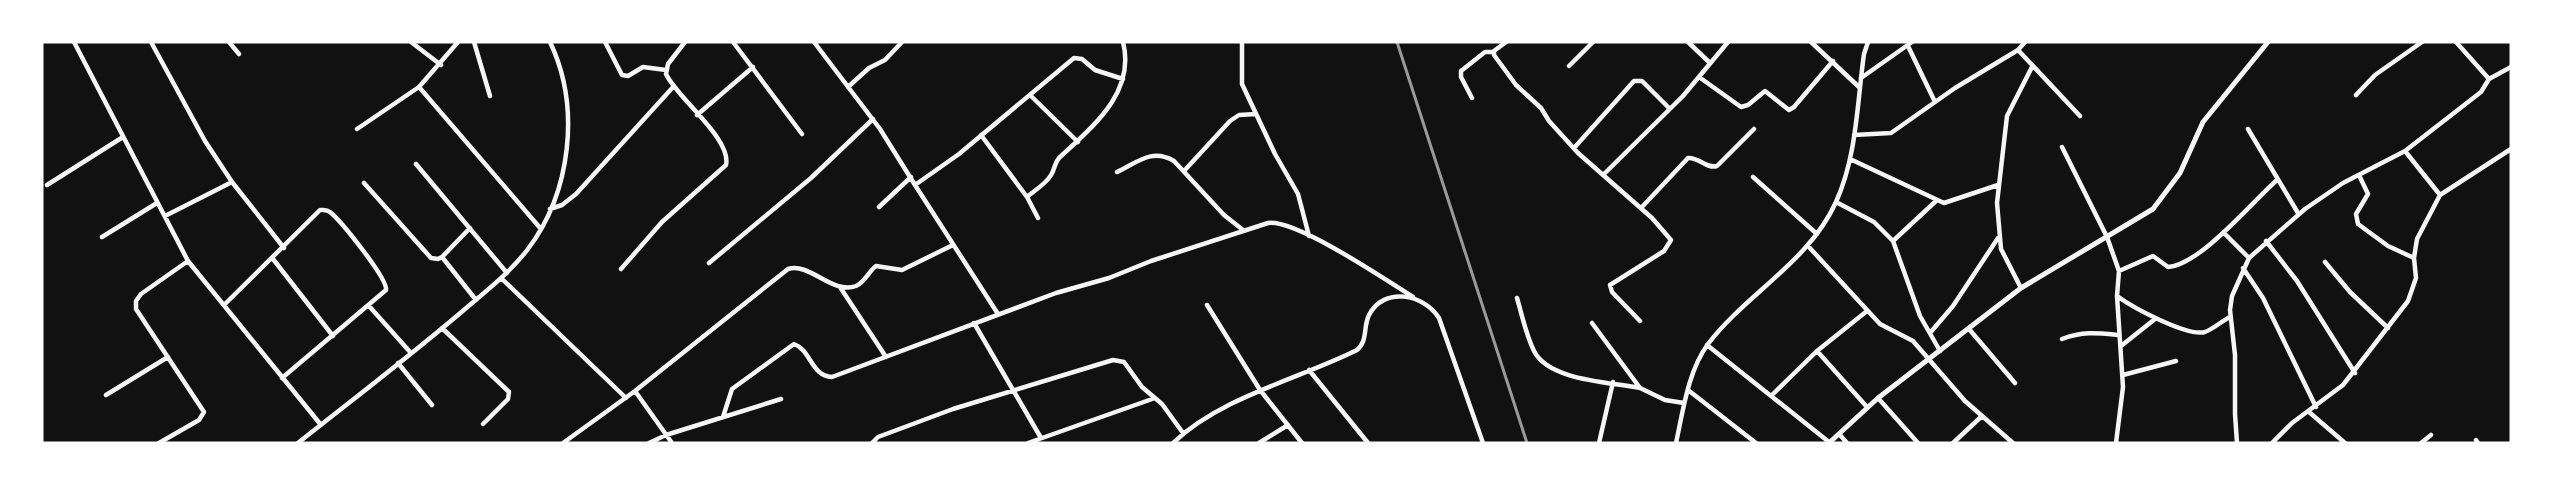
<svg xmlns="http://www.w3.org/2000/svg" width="2553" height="485" font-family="'Work Sans',sans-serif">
<rect width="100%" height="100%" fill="#111"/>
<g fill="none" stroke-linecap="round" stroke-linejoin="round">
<!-- minor -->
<path stroke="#f5f5f5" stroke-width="4.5" d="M 74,42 L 188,261 L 321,425
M 151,42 L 205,141 L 232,182 L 284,248
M 229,42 L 239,54
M 411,42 L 441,65
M 474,42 L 490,96
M 605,42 L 622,75 L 628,76 L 643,67 L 666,70
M 733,42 L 802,134
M 814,42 L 880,129 L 915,185 L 959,154 L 1074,58 L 1082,59 L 1095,70 L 1123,79
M 1242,42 L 1242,84 L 1275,154 L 1298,194 L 1309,236
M 1506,42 L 1494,51 L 1494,55 L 1516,85 L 1541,108 L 1549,121 L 1578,153 L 1652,218 L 1671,240 L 1664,251 L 1610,285 L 1612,292 L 1640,321
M 1688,42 L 1710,63
M 1811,42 L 1859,87
M 2456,42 L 2489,79
M 1908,46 L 1935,102
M 2018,50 L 2080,116
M 1569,66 L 1593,42
M 1699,77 L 1741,107 L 1748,105 L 1765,91 L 1789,110 L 1794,107 L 1833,61
M 1861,78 L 1912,42
M 419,87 L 541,229
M 848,87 L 869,68 L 885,60 L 902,42
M 1030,95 L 1078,142
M 2356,95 L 2375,75 L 2422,42
M 1472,98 L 1461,77 L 1461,71 L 1485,52 L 1493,52
M 697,115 L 753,67
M 357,129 L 419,87 L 458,42
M 2248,129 L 2298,213
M 981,135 L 1027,197 L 1038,218
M 1854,135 L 1891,133 L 1955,88 L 2018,50 L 2025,42
M 2062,147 L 2107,237 L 2119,271 L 2117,296 L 2123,387 L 2116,443
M 1574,148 L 1634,81 L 1642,81 L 1669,108
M 2405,151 L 2440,195
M 1850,159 L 1944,203 L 1998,185
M 416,164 L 507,273
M 1184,171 L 1230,121 L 1239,115 L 1256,114
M 1117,172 C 1138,162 1152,148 1174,161 L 1224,215 L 1243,230
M 1603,175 L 1683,96 L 1728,42
M 2359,175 L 2368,194 L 2356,214 L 2358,224 L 2388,246 L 2414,258
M 1753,177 L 1817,234
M 364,183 L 431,258 L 438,259 L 442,257 L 470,228
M 47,185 L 123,137
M 915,185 L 998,314
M 1027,197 C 1035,190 1046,184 1051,175 C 1055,169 1054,164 1059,158 C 1092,127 1136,93 1123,42
M 1836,202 L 1874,222 L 1893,241 L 1920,316 L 1940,351
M 879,207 L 911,177
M 1641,208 L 1688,158 C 1699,157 1706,169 1717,166 L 1754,129
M 550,209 L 562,205 L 576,194 L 674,86
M 165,216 L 232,182
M 2224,233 L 2249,258
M 102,237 L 157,203
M 1893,241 L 1936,201
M 2266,241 L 2297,281 L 2355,373
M 1808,246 L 1880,324 L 1913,341 L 1965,401 L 2013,443
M 442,257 L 476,300
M 273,259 L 333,336
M 2325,262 L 2350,292 L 2388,328
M 709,263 L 811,178 L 873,119
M 2243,268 L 2263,298 L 2316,407
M 621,269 L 662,222 L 726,165 C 732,139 677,98 666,74 L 668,64 L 685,42
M 2119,271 L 2153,256 L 2168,267 C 2200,265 2252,202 2277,180
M 501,278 L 626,398
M 840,287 L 886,357
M 2021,288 L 2001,249 L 1997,203 L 2007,116 L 2032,67
M 2117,296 C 2132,307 2187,337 2205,332 C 2213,329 2222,321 2230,317
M 1517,298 C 1522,315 1526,335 1534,351 C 1549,381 1611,382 1640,388
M 224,305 L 320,210 C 325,210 326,209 330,212 C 341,221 388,279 386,290 L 282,378
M 1207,305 L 1260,390 L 1302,443
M 369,306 L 411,353
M 974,323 L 1041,438
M 1592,323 L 1640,388 L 1665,400 L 1684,403
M 442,328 L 509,392 L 508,399 L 483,424
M 1969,329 L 2015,383
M 1930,333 L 1953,306 L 1998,238
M 2062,339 C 2083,331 2098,333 2119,335
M 1707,345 L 1829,442
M 2121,346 L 2155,319
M 1817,351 L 1867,407
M 398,363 L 432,405
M 1309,370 L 1368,443
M 2123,375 L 2176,361
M 1688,390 L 1756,443
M 635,391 L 672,443
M 106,395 L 168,357
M 1772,395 L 1817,351 L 1867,311
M 1878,398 L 1918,443
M 2309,412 L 2345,443
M 723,417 L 732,389 L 794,344 C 811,350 811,376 832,377 L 1056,293 L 1109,278 L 1151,261 L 1268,223 C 1296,219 1386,280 1413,297
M 1840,435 L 1847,443
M 2476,440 L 2478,443
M 159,443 L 199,420 L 204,412 L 136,309 L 136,301 L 141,294 L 188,261
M 298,443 C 351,401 406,359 458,315 C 482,294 508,275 528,249 C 571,192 581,107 550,42
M 563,443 L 635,391 L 788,269 C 810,262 832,295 856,286 C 865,282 869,271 876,266 L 902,270 L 953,245
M 649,443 L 666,435 L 781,399
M 872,443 L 878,437 L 953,409 L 1113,360 L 1124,362 L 1142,387 L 1162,404 L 1183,433
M 1028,443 L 1155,398
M 1173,443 C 1221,397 1299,379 1357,350 C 1368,341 1363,327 1369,315 C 1384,286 1424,294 1439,318 L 1483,443
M 1259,443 L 1288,425
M 1599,443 L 1613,382
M 1676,443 C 1683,411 1688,371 1708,344 C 1747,293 1809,262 1836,202 C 1857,156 1857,103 1864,54 L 1868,42
M 1953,443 L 1982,416
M 2237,443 L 2235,414 L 2235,355 L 2230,310 L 2232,296 L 2249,258 L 2305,209 L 2343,183 L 2405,151 L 2481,92 L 2489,79 L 2511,67
M 2272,443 L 2292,423 L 2343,385 L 2408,301 L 2416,278 L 2414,258 L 2417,239 L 2440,195 L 2511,149
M 2421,443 L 2431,435"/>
<!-- tertiary -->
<path stroke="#f5f5f5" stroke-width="5" d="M 1829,443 L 1878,398 L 2021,288 L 2153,209 L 2180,173 L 2203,122 L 2268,42"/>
<!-- rail -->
<path stroke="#9a9a9a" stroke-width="3" d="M 1397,42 L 1527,443"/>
</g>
<!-- border -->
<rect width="2553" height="485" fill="none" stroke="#ffffff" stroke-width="87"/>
</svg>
